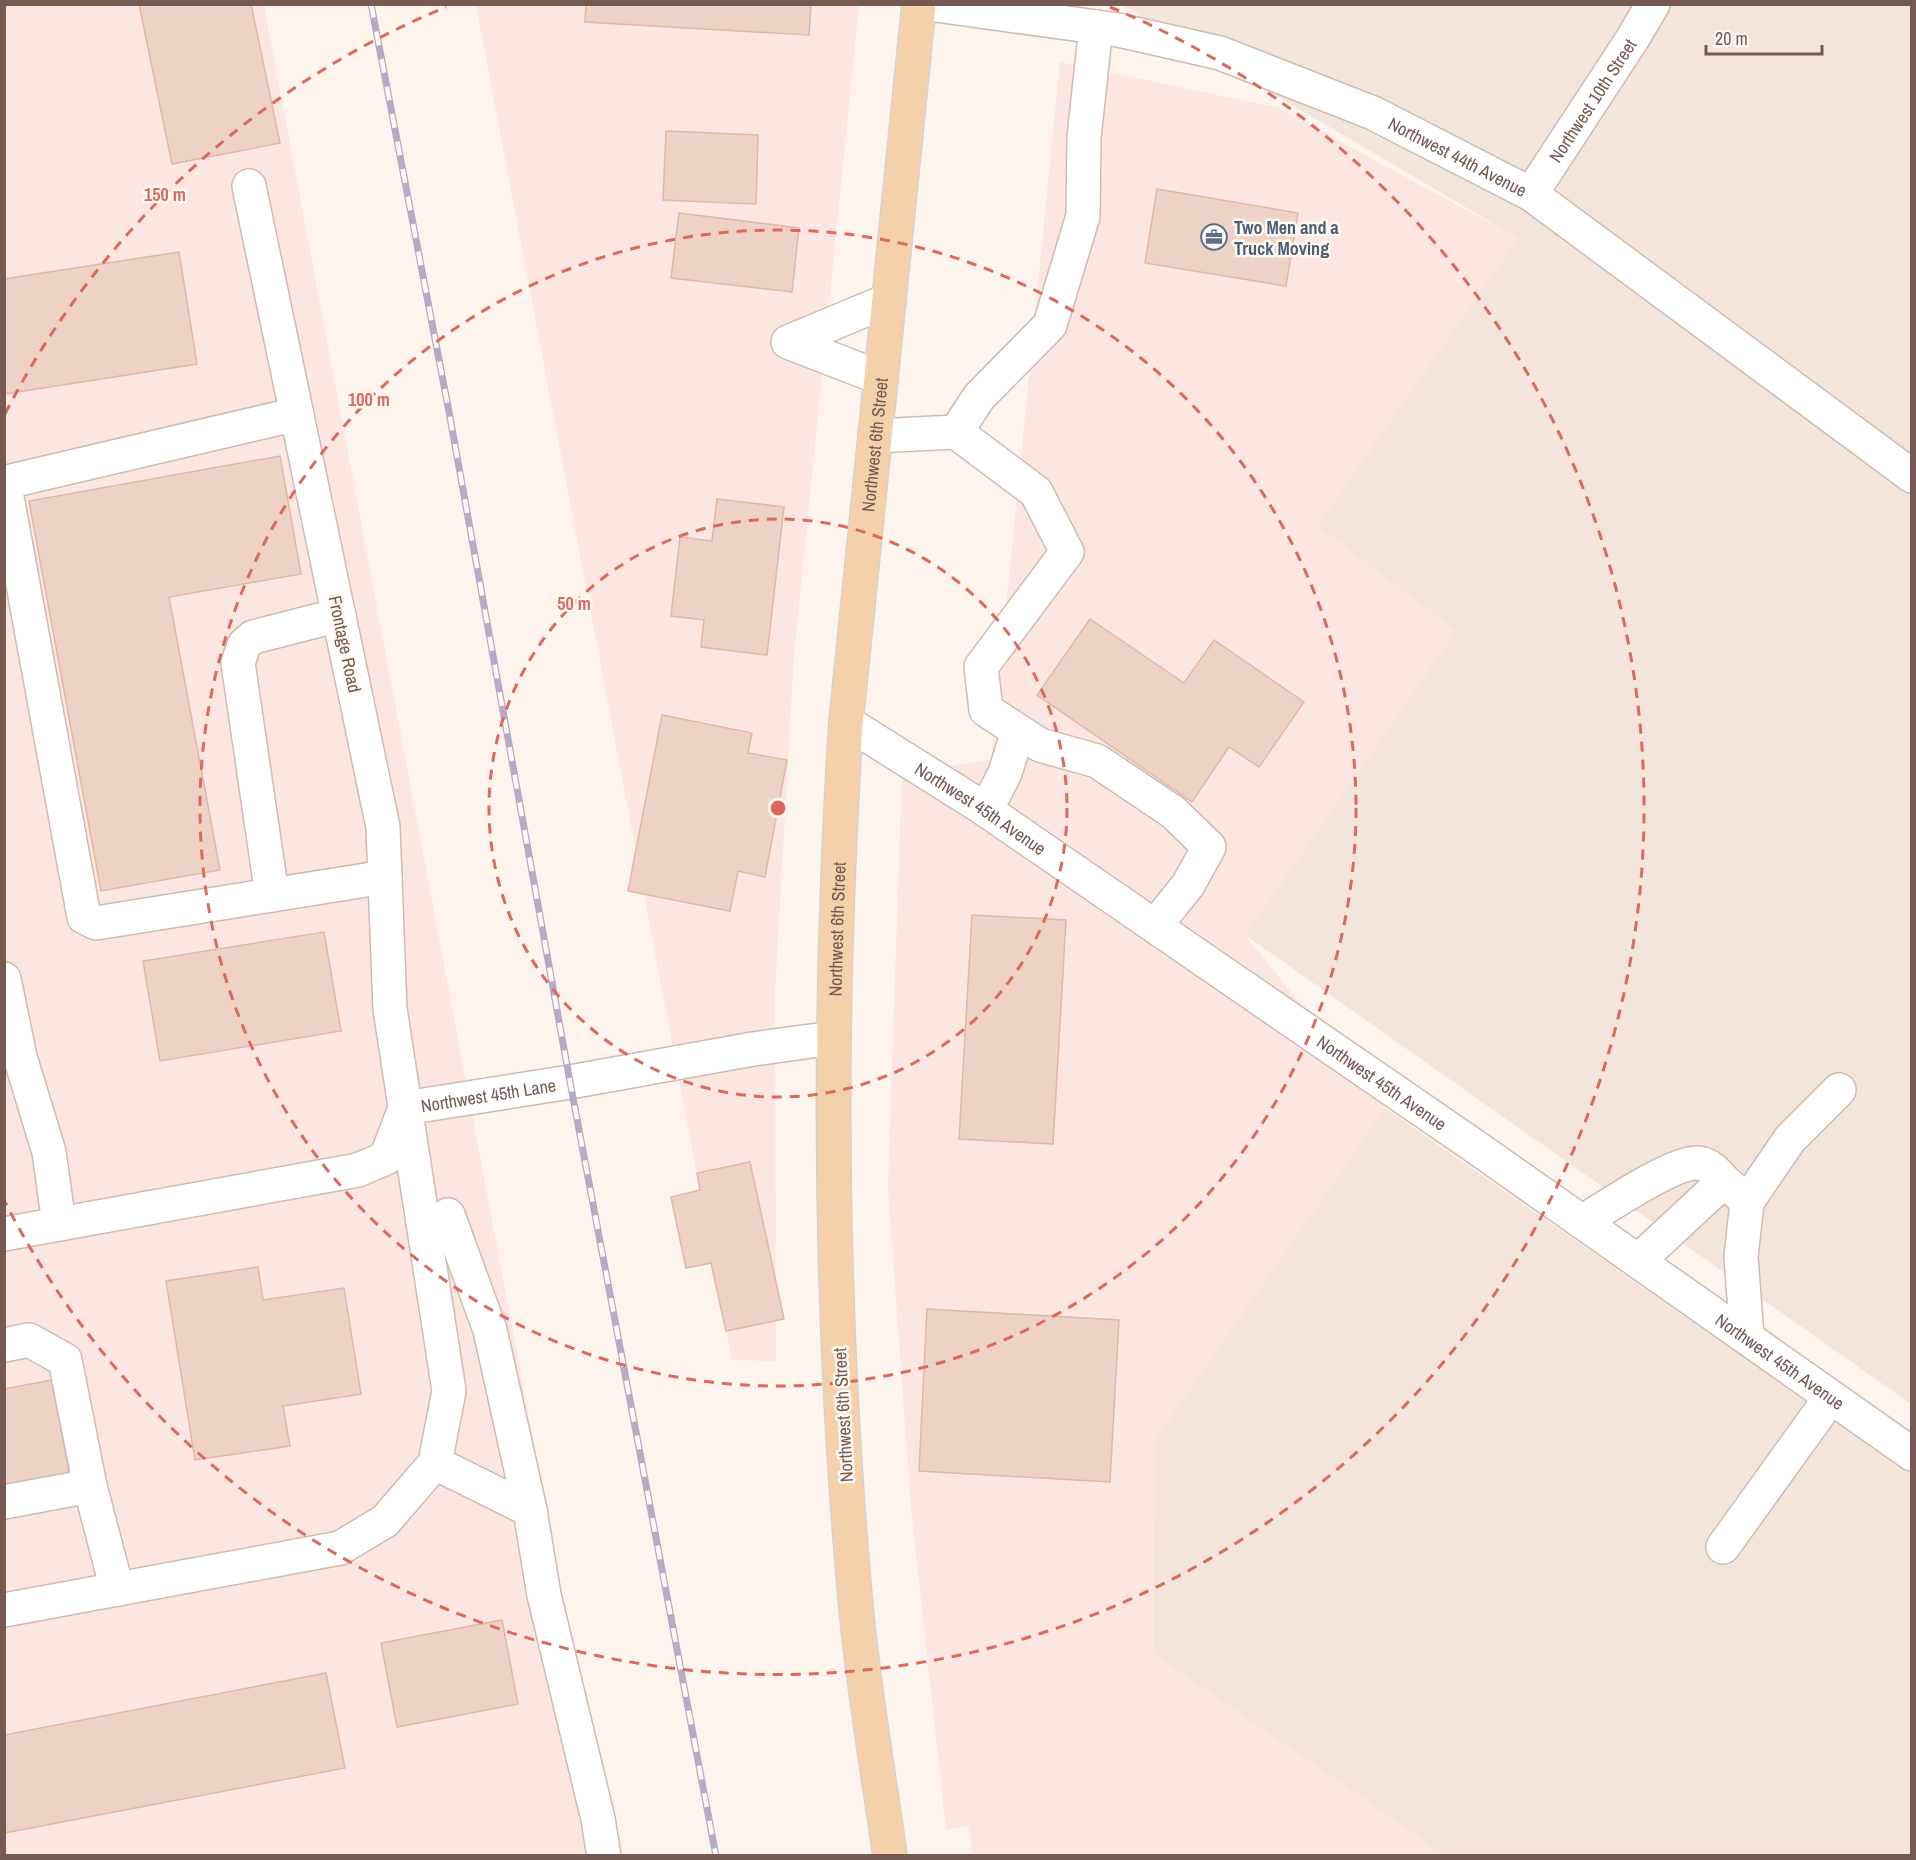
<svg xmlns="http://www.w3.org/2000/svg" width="1916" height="1860" font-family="'Archivo Narrow',sans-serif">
<rect width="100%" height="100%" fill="#fcf4ed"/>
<!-- residential -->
<path fill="#f3e5dc" d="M 1122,5 L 1911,5 L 1911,1404 L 1245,935 L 1456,631 L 1317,526 L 1518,238 Z
M 1385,1108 L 1911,1474 L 1911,1855 L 1445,1855 L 1153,1654 L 1155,1440 Z"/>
<!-- commercial -->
<path fill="#fbe6e2" d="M 5,5 L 264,5 L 611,1855 L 5,1856 Z
M 476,5 L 859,5 L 794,654 L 775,991 L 776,1361 L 732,1360 Z
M 1060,62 L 1279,108 L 1518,238 L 1317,526 L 1456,631 L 1245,935 L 1385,1108 L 1155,1440 L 1153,1654 L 1445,1855 L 973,1855 L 968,1825 L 946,1830 L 911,1507 L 888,1187 L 902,772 L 991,760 Z"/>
<!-- building -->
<path fill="#efd2c6" stroke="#e1b7a8" stroke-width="1.5" d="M 139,4 L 251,4 L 280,143 L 172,164 Z
M 586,4 L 811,4 L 809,35 L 585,22 Z
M 666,131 L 758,135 L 756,204 L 663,200 Z
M 1157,189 L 1298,213 L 1286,286 L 1145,263 Z
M 679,213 L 799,228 L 792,292 L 671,278 Z
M 179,252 L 197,364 L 4,394 L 4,279 Z
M 280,456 L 301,574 L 169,597 L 220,870 L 101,891 L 29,501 Z
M 717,499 L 784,507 L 767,655 L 701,647 L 704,620 L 671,616 L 680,537 L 712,541 Z
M 1090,619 L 1184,683 L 1214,640 L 1304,702 L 1259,767 L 1229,747 L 1192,802 L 1037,695 Z
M 662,715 L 752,733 L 748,753 L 787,760 L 765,877 L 738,871 L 730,911 L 628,891 Z
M 972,915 L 1066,920 L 1053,1144 L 959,1139 Z
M 324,932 L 341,1031 L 160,1061 L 143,961 Z
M 750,1162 L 784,1319 L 726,1331 L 711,1263 L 686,1268 L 671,1197 L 700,1190 L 697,1173 Z
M 258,1267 L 263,1300 L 344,1288 L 361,1394 L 283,1406 L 290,1446 L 195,1460 L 166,1281 Z
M 927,1309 L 1119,1320 L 1110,1482 L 919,1471 Z
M 52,1380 L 70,1478 L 4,1490 L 4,1389 Z
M 502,1620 L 518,1704 L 397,1727 L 381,1643 Z
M 326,1673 L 345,1768 L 4,1833 L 4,1735 Z"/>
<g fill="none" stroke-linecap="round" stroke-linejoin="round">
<!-- minor casing -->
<g stroke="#cebbb2" stroke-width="36">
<g id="minor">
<path id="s1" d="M 929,4 L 1118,30 L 1220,53 L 1373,113 L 1531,194 L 1912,476"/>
<path id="s2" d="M 1531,194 L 1633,38 L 1653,4"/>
<path d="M 881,378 L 788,342 L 889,300"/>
<path d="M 297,414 L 11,481 L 6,492 L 84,917 L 96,923 L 385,877"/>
<path d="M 956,432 L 1036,492 L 1067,552 L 981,667 L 986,710 L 1040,745 L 1097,761 L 1173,812 L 1209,847 L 1188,885 L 1155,926"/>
<path d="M 875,436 L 956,432 L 979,397 L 1050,325 L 1083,216 L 1084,137 L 1096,27"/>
<path id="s3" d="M 846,722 L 980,806 L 1470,1143 L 1912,1454"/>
<path d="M 986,810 L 1005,773 L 1018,731"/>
<path d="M 272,895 L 238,663 L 244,645 L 253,637 L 339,615"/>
<path d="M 4,979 L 20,1057 L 49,1152 L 59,1224"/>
<path d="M 448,1215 L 490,1330 L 530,1510 L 544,1595 L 598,1819 L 604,1856"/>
<path d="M 1582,1222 C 1605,1208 1674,1161 1698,1163 C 1710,1164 1717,1173 1724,1181"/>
<path id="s4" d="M 4,1234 L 358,1170 L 386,1158 L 405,1108 L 570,1082 L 753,1049 L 833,1038"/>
<path d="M 1638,1261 L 1724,1181 L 1740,1195"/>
<path d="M 1747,1337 L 1741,1257 L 1747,1202 L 1790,1139 L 1839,1090"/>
<path d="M 4,1345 L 29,1340 L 65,1360 L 90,1486 L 4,1502"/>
<path d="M 435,1463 L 530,1510"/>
<path d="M 90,1486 L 117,1589"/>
<path d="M 1723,1547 L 1831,1397"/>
<path d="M 4,1610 L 340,1548 L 385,1521 L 435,1463 L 449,1391 L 390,1009 L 383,827 L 249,186"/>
</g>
</g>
<!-- major casing -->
<g stroke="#d9d1ce" stroke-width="36">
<g id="major">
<path id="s5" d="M 890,1856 C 879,1777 865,1697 857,1618 C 829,1320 827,1021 846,722 L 919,4"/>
</g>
</g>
<!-- minor -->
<use href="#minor" stroke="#fff" stroke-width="33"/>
<!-- major -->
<use href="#major" stroke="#f4d0ab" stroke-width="33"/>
<!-- rail casing -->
<g stroke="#b6aac6" stroke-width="7">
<path id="rail" d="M 371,4 L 449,412 L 570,1082 L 716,1856"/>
</g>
<!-- rail -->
<use href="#rail" stroke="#fef9f3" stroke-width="4.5" stroke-dasharray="14" stroke-linecap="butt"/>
</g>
<!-- distance rings -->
<g fill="none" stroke="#dc695c" stroke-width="3" stroke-dasharray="10 8">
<circle cx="778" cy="808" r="289"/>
<circle cx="778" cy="808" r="578"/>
<path d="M5 414A867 867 0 0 1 446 7M1110 7A867 867 0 1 1 5 1202"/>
</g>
<!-- icons -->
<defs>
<g id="office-ring" transform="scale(1.35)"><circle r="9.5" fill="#fef9f3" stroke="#5c6f8a" stroke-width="1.5"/><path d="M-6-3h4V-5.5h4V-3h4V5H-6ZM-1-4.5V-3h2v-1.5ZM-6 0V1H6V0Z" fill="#5c6f8a"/></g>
</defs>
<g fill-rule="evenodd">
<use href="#office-ring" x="1214" y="237"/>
</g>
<g text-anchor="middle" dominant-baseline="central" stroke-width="5" stroke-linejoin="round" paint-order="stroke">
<!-- street labels -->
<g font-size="18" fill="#765950" stroke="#fef9f3">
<text stroke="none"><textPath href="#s2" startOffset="112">Northwest 10th Street</textPath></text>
<text stroke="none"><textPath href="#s1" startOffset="555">Northwest 44th Avenue</textPath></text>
<text stroke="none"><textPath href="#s5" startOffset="1416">Northwest 6th Street</textPath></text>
<text transform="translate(345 644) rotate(78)">Frontage Road</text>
<text stroke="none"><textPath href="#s3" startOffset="160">Northwest 45th Avenue</textPath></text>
<text stroke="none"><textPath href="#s5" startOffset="930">Northwest 6th Street</textPath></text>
<text stroke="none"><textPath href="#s3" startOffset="646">Northwest 45th Avenue</textPath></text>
<text stroke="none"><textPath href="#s4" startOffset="528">Northwest 45th Lane</textPath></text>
<text stroke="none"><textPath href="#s3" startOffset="1132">Northwest 45th Avenue</textPath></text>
<text transform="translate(843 1415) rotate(-93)">Northwest 6th Street</text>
</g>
<!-- service labels -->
<g font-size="18" font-weight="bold" fill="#4e5e75" stroke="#fef9f3" text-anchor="start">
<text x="1234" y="227">Two Men and a<tspan x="1234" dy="21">Truck Moving</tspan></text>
</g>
</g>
<circle cx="778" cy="808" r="9" fill="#dc695c" stroke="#fef9f3" stroke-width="3"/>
<g font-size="18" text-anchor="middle" font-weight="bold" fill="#dc695c" stroke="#fef9f3" stroke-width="5" stroke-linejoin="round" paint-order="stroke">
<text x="165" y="201">150 m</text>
<text x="369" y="406">100 m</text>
<text x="574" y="610">50 m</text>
</g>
<!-- border -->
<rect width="1916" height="1860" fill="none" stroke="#765950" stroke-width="12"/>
<!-- scale -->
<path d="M1706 45v9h116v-9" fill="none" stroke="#765950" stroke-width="3"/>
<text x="1715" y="45" font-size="18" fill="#765950" stroke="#fef9f3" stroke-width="4.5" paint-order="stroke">20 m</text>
</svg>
